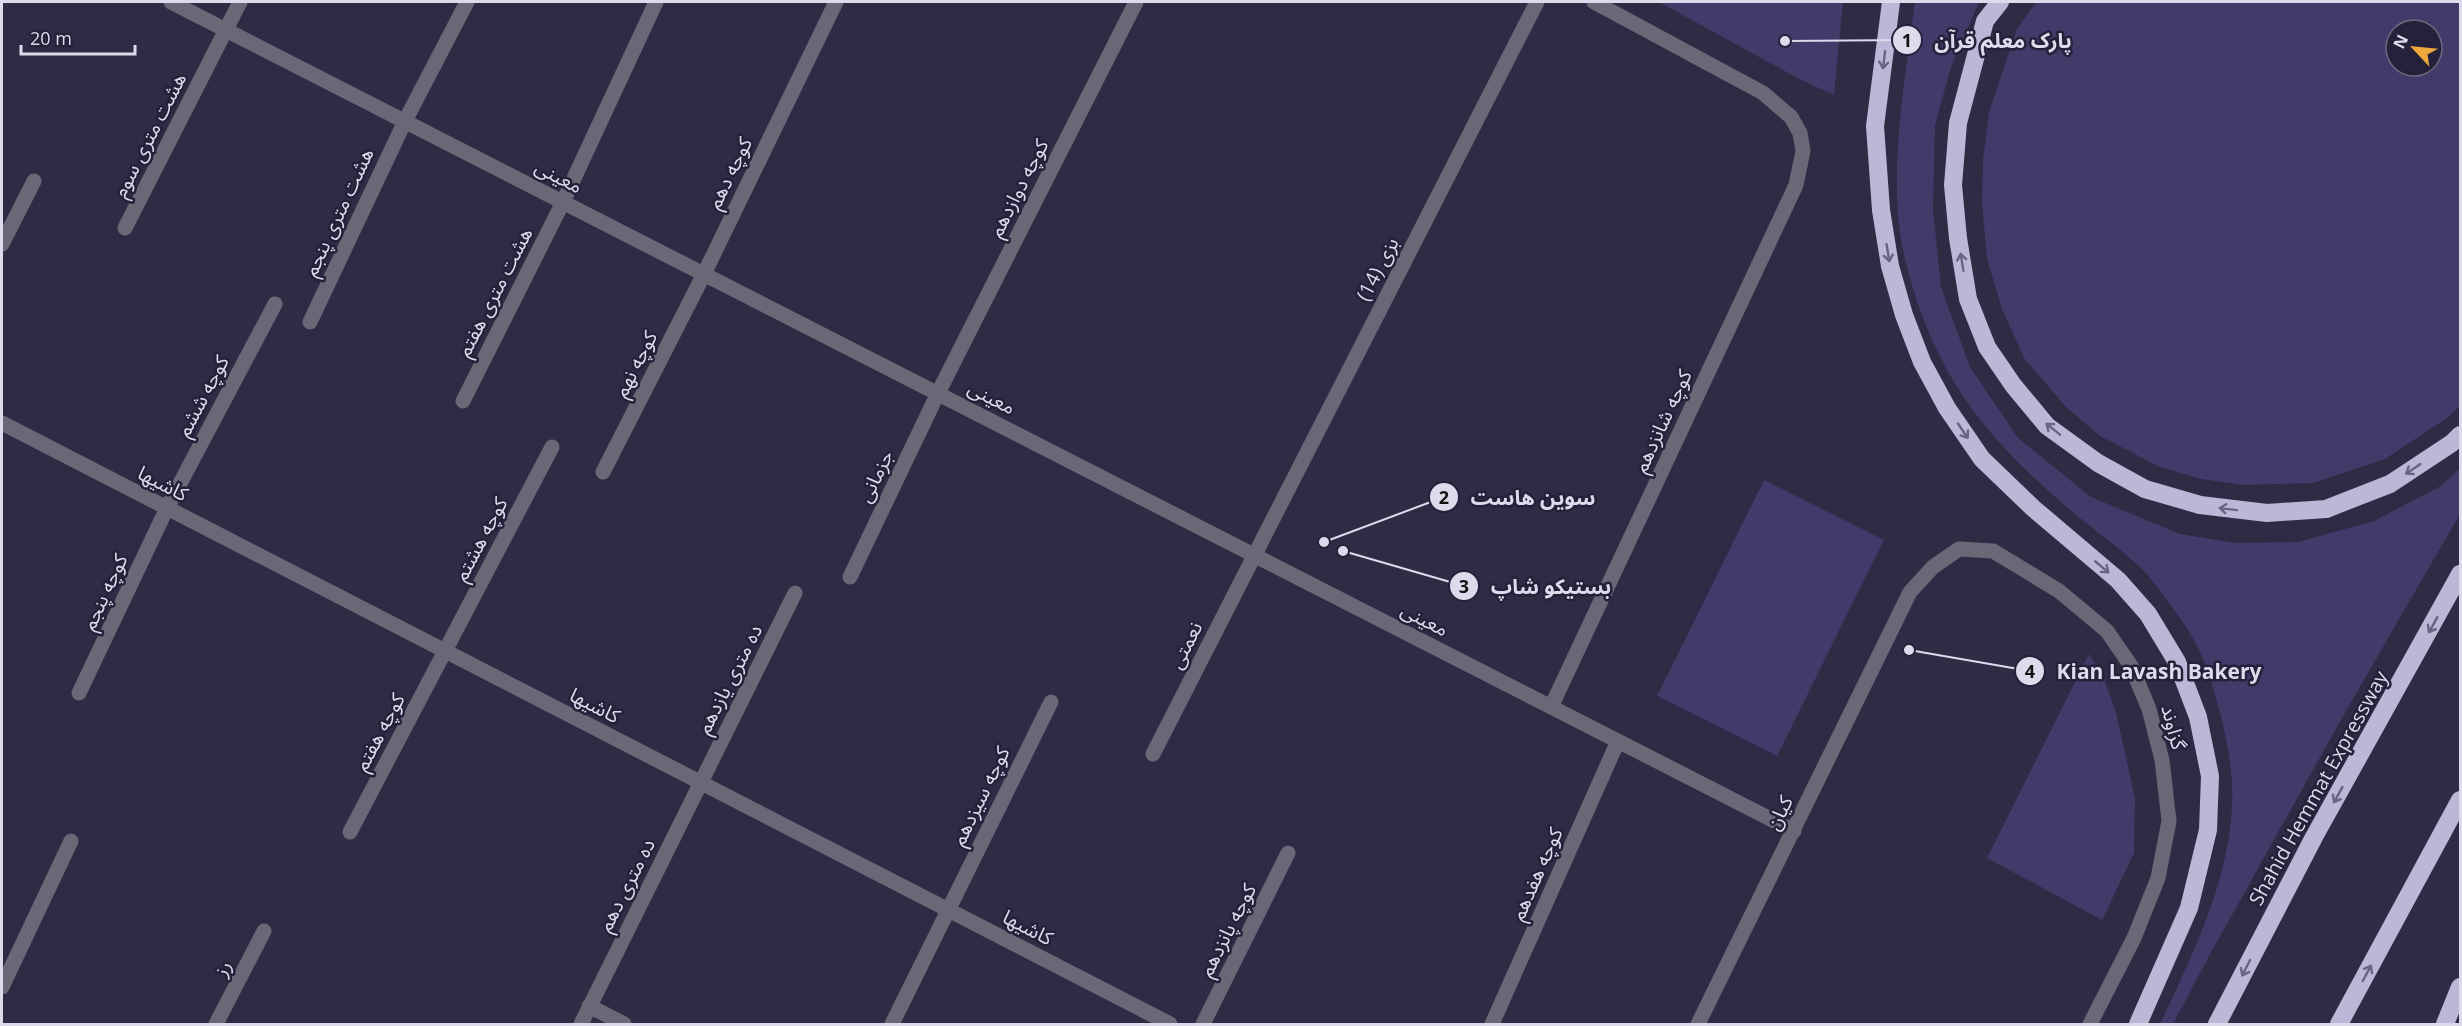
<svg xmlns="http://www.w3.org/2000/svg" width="2462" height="1026" font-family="'Open Sans','Noto Sans Arabic',sans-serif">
<rect width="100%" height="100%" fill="#2f2b45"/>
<!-- green -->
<path fill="#423a69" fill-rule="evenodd" d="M 1659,2 L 1843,2 L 1834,95 L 1801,80 Z
M 1915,2 L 1979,2 L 1951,67 L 1935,125 L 1933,210 L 1941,287 L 1970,367 L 2018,438 L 2091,497 L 2180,534 L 2236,543 L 2298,542 L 2374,521 L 2441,486 L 2460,468 L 2460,514 L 2343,716 L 2208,958 L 2173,1024 L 2160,1024 C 2195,950 2236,867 2232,783 C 2230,753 2224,726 2216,698 C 2204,653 2192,633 2164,596 C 2157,587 2150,577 2142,569 C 2121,549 2097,532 2075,514 C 2015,463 1966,415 1933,342 C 1917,306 1904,265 1899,226 C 1891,153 1906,74 1915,2 Z
M 2036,2 L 2460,2 L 2460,405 L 2450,416 L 2385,459 L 2313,483 L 2243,485 L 2201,479 L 2160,467 L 2100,436 L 2066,407 L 2024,358 L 2002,309 L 1987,259 L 1982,203 L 1983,160 L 1989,112 L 2017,29 ZM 2396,30 L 2432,30 L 2432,66 L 2396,66 Z
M 1764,480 L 1884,540 L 1777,756 L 1657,696 Z
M 2089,654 L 2104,679 L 2116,712 L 2135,798 L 2134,853 L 2102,920 L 1987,858 Z"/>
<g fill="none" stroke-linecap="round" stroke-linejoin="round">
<!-- minor -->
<path stroke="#6a6876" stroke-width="15" d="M 171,2 L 1794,831
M 125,228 L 240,2
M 2,244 L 34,181
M 310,322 L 405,121 L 467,2
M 463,401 L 563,202 L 656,2
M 2,423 L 1170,1024
M 603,472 L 704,274 L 836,2
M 850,577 L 938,393 L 1136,2
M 79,693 L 167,508 L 275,304
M 1551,707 L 1796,185 L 1803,151 L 1800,133 L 1791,117 L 1763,93 L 1594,2
M 1153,754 L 1537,2
M 350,832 L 552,447
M 2,987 L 71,841
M 589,1006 L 624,1024
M 216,1024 L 264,931
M 581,1024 L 795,593
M 892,1024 L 1051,702
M 1203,1024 L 1288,853
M 1492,1024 L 1618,741
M 1698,1024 L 1910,592 L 1933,567 L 1959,549 L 1993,551 L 2059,591 L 2107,631 L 2131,666 L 2149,709 L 2162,760 L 2169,821 L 2158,878 L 2134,938 L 2090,1024"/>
<!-- highway -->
<path stroke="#bab7d7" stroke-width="18" d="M 1891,2 L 1875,126 L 1881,210 L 1890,266 L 1904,315 L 1922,362 L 1947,408 L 1982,459 L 2033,508 L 2118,580 L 2148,614 L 2177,662 L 2198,717 L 2210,776 L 2208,830 L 2189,908 L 2138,1024
M 2000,2 L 1985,21 L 1958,123 L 1953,185 L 1958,238 L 1968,299 L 1987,347 L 2013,385 L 2047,426 L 2098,463 L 2145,489 L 2200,505 L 2267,513 L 2326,509 L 2390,484 L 2452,443 L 2460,435
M 2217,1024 L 2314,837 L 2460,574
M 2339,1024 L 2460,800
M 2445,1024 L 2460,987"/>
</g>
<!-- one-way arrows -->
<defs><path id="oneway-shaft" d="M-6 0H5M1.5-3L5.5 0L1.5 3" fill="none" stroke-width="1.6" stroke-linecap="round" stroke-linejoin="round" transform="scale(1.5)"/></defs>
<g stroke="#686481">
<use href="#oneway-shaft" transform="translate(1884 60) rotate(97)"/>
<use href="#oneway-shaft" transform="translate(1888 253) rotate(81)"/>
<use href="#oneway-shaft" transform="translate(1962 262) rotate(-99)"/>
<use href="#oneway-shaft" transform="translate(2053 429) rotate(-141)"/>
<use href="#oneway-shaft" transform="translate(1963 431) rotate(56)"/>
<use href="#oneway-shaft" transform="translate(2413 469) rotate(146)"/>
<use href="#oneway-shaft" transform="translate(2228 509) rotate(-173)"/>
<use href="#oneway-shaft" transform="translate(2102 567) rotate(40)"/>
<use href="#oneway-shaft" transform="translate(2433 625) rotate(119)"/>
<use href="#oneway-shaft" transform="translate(2338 795) rotate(119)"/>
<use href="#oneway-shaft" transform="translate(2246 968) rotate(117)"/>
<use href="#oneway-shaft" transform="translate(2367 973) rotate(-62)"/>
</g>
<g text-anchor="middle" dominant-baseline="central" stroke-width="5" stroke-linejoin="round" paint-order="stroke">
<!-- street labels -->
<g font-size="20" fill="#dcdaeb" stroke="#25213a">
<text transform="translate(149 135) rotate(-63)">هشت متری سوم</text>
<text transform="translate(729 173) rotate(-64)">کوچه دهم</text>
<text transform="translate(559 176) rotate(27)">معینی</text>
<text transform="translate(1018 188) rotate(-63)">کوچه دوازدهم</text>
<text transform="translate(338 212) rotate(-65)">هشت متری پنجم</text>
<text transform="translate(1377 269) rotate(-63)">بزی (14)</text>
<text transform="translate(494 292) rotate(-63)">هشت متری هفتم</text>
<text transform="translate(635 364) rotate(-63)">کوچه نهم</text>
<text transform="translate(202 396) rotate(-62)">کوچه ششم</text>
<text transform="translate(992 397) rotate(27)">معینی</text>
<text transform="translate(1662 421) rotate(-65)">کوچه شانزدهم</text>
<text transform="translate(875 476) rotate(-64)">جزمانی</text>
<text transform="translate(163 483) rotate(27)">کاشیها</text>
<text transform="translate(480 539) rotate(-62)">کوچه هشتم</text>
<text transform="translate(104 592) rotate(-65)">کوچه پنجم</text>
<text transform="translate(1425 619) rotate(27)">معینی</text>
<text transform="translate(1185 645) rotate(-63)">نعمتی</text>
<text transform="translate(729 679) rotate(-63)">ده متری یازدهم</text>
<text transform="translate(595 705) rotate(27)">کاشیها</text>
<text transform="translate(2174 727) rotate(75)">گزاوند</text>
<text transform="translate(379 732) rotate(-62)">کوچه هفتم</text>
<text transform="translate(2318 788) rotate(-61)">Shahid Hemmat Expressway</text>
<text transform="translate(980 796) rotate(-64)">کوچه سیزدهم</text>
<text transform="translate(1779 813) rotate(-64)">کیان</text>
<text transform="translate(1536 874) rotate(-66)">کوچه هفدهم</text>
<text transform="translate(626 885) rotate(-63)">ده متری دهم</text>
<text transform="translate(1028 927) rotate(27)">کاشیها</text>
<text transform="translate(1227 930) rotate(-63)">کوچه پانزدهم</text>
<text transform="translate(222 968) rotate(-63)">رز</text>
</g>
</g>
<!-- callouts -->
<path fill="none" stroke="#dcdaeb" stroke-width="2" d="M1785 41L1907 40M1324 542L1444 497M1343 551L1464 586M1909 650L2030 671"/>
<g fill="#dcdaeb" stroke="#25213a" stroke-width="2">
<circle cx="1785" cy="41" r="6"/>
<circle cx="1324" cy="542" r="6"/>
<circle cx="1343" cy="551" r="6"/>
<circle cx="1909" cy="650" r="6"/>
<circle cx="1907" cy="40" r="15"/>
<circle cx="1444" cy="497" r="15"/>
<circle cx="1464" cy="586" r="15"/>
<circle cx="2030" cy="671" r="15"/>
</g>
<g font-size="18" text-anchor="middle" font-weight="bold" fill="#111">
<text x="1907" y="47">1</text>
<text x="1444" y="504">2</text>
<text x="1464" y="593">3</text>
<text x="2030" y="678">4</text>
</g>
<g font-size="21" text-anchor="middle" font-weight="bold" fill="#dcdaeb" stroke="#25213a" stroke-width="5" stroke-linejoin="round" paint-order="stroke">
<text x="2003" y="48">پارک معلم قرآن</text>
<text x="1533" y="505">سوین هاست</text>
<text x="1551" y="594">بستیکو شاپ</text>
<text x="2159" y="679">Kian Lavash Bakery</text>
</g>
<!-- border -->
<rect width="2462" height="1026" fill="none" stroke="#dcdaeb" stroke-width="6"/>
<!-- north arrow -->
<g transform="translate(2414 48) rotate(296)"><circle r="28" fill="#25213a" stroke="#6e6b81" stroke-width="1.5"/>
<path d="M0-4.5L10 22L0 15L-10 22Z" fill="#eea83c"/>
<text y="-9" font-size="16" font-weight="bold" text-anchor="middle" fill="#dcdaeb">N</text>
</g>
<!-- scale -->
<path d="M21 45v9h114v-9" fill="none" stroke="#dcdaeb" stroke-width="3"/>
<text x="30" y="45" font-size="18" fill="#dcdaeb" stroke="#25213a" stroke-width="4.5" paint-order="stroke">20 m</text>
</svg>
